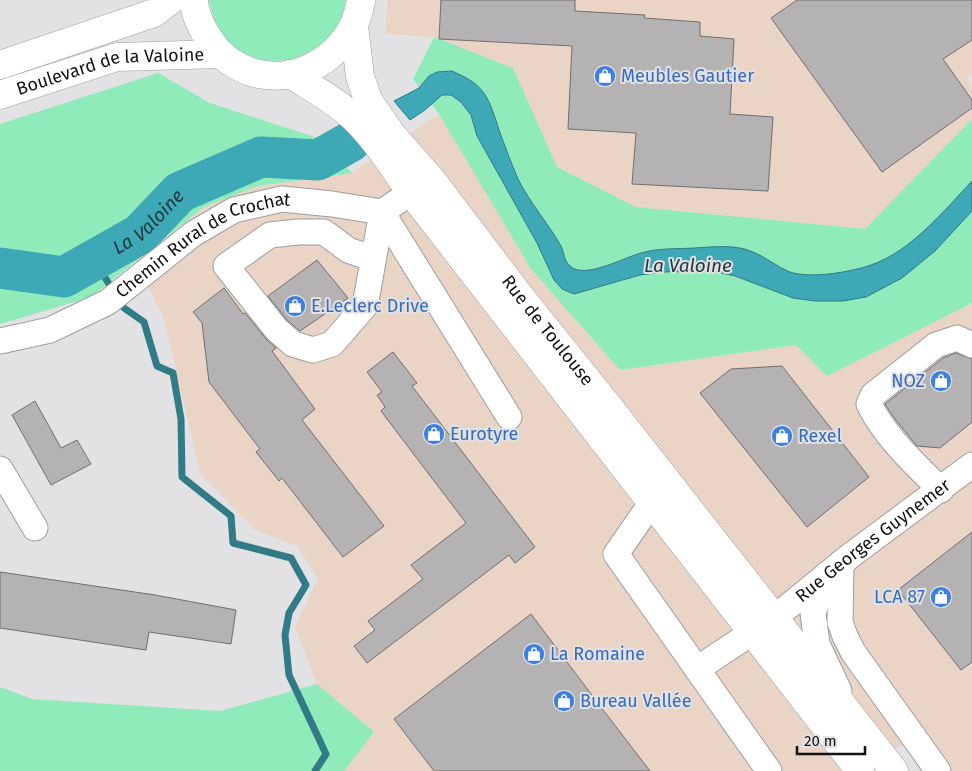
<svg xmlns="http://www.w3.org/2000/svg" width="972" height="771" font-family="'Fira Sans',sans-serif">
<rect width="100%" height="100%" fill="#e2e2e4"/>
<!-- commercial -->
<path fill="#e9d4c6" d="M 388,0 L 972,0 L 972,74 L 967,78 L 972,87 L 972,119 L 866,229 L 636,207 L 557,167 L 513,68 L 434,37 L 385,34 Z
M 439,114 L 531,269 L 620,370 L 796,345 L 968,306 L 972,303 L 972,771 L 921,771 L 903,744 L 863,771 L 344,771 L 374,732 L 317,684 L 295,627 L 318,578 L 297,546 L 255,530 L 200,473 L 164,319 L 136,261 L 204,207 L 258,186 L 352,173 Z"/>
<!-- green -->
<path fill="#8febba" d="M 209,0 L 346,0 C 344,7 343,16 340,22 C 318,65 258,75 225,39 C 216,27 212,14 209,0 Z
M 434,37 L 513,68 L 557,167 L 636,207 L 865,229 L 972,119 L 972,303 L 827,376 L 796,345 L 620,370 L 531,269 L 439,114 L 413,79 Z
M 158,73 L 210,103 L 324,140 L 352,173 L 258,186 L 204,207 L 91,297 L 0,324 L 0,124 Z
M 317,684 L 374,732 L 344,771 L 0,771 L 0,687 L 32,699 L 220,711 Z"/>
<!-- water -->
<path fill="#3da8b6" stroke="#307b85" d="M 452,71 C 463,76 475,81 483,92 C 491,102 495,118 499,130 C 505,146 511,163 518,179 C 530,203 548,223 561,246 C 564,252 564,261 570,266 C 584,280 625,257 641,253 C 658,248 676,249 694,248 C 713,247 735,244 753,252 C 766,257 777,267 790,272 C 811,279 851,272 871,265 C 910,252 945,210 972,181 L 972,211 L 935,251 L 902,278 L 866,297 L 843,301 L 815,301 L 793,298 L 735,276 L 712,271 L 663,272 L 640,275 L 574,294 L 562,289 L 554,280 L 537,243 L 477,136 L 471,115 L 461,102 L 451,95 L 442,95 L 425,110 L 410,120 L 394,101 L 419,88 L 429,76 L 437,72 Z"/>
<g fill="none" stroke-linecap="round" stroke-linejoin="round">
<!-- stream -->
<path stroke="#307b85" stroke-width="7" d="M 94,260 L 124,308 L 144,322 L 157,366 L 173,373 L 181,419 L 182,477 L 231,516 L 233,543 L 291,558 L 306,585 L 289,613 L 285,635 L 289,675 L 326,754 L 315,771"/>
<!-- river -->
<path stroke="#3da8b6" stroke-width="41" id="s1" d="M 0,268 L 64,277 L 140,234 L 180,192 L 261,157 L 318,160 L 350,142"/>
</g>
<!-- building -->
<path fill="#b4b2b3" stroke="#706e6f" d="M 441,0 L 575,0 L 575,11 L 645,15 L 644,18 L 700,22 L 700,36 L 734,39 L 730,114 L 773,117 L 768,191 L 632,184 L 636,133 L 568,129 L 572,46 L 439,39 Z
M 797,0 L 972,0 L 972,40 L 943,59 L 972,100 L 972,108 L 882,172 L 771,18 Z
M 317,260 L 348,298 L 300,331 L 287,320 L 268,296 Z
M 224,288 L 243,314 L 245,313 L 266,339 L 276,348 L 272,351 L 315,409 L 302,420 L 384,526 L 343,557 L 282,478 L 279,481 L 256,452 L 260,449 L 209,382 L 202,323 L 193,312 Z
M 393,352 L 417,383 L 412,386 L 535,547 L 515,563 L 509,555 L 367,663 L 354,646 L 375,630 L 368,621 L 423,579 L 411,565 L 466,523 L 381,411 L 385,407 L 377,395 L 382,392 L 367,372 Z
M 956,353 L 972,359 L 972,422 L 940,448 L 917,446 L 895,419 L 885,404 L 943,358 Z
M 782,366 L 869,477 L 807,527 L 700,393 L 731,369 Z
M 35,401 L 61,448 L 77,440 L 91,464 L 51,485 L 12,415 Z
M 972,532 L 972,662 L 961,670 L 898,590 Z
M 0,572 L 155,595 L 236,610 L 231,644 L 149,632 L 146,650 L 0,628 Z
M 531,614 L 600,706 L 650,771 L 434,771 L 394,719 Z"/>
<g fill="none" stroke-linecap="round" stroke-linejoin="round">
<!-- minor casing -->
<g stroke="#9d9e9f" stroke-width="27">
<g id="minor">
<path d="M 382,212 L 509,417"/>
<path d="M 374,252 L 362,255 L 348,250 L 324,232 L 298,232 L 270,235 L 226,266 L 277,330 L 293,344 L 313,350 L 332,344 L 365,306 L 382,212"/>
<path id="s2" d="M 0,341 L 50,330 L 108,302 L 193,234 L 234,210 L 282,199 L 332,204 L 382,212 L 428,181"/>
<path d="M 0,469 L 35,528"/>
<path d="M 941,490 C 915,464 885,437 869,404 L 873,395 L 936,345 L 957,338 L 972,345"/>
<path d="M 652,502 L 616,554 L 769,771"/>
<path d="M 841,563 L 840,622 L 845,636 L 853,652 L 938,771"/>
<path d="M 826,575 L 813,613 L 817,644 L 839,691"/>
<path id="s3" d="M 697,669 L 774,618 L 850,556 L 972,465"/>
</g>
</g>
<!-- major casing -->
<g stroke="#9d9e9f" stroke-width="29">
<g id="major">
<path d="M 194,0 C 194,13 202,29 209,39 C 213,44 216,50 221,54 C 271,101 352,66 361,0"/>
<path id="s4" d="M 354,26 L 360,76 L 368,100 L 392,135 L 431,179 L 519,295 L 605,402 L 894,771"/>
<path d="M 0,65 L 154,13 L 171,0"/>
<path d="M 290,74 C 312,88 335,100 354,118 C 375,138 393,167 410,191 L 860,771"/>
<path id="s5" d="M 0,95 L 117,57 L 221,54"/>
</g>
</g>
<!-- minor -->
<use href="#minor" stroke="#fff" stroke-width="25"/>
<!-- major -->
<use href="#major" stroke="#fff" stroke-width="28"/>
</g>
<!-- icons -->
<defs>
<g id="shop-disc" transform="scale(1.125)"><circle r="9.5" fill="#3f7fe0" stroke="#e2e2e4"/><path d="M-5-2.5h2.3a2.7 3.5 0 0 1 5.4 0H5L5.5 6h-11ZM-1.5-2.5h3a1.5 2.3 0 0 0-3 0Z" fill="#fff"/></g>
</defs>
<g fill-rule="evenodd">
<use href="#shop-disc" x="605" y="76"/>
<use href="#shop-disc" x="295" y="306"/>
<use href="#shop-disc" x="941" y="381"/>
<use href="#shop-disc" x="434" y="434"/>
<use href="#shop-disc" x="782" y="436"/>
<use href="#shop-disc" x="941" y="597"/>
<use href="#shop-disc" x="534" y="654"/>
<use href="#shop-disc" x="564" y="701"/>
</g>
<g text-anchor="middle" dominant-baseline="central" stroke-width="4" stroke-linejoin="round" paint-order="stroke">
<!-- street labels -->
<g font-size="18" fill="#131314" stroke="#e2e2e4">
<text stroke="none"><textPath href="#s5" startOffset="114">Boulevard de la Valoine</textPath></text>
<text stroke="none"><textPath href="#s2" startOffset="229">Chemin Rural de Crochat</textPath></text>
<text stroke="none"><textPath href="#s4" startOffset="368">Rue de Toulouse</textPath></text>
<text stroke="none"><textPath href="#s3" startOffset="218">Rue Georges Guynemer</textPath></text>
</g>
<!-- shop labels -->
<g font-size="18" fill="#366cbe" stroke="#e2e2e4" text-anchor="start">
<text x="621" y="76">Meubles Gautier</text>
<text x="311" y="306">E.Leclerc Drive</text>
<text x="925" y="381" text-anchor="end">NOZ</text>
<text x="450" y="434">Eurotyre</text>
<text x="798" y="436">Rexel</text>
<text x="925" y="597" text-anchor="end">LCA 87</text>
<text x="550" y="654">La Romaine</text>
<text x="580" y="701">Bureau Vallée</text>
</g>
<!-- water labels -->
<g font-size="19" font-style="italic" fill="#22393d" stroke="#e2e2e4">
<text stroke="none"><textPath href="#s1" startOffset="166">La Valoine</textPath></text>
<text x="688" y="265">La Valoine</text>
</g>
</g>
<!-- scale -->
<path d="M797 746v8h68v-8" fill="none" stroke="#131314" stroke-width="2.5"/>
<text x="804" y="746" font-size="15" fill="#131314" stroke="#e2e2e4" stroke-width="4" paint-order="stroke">20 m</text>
</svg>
